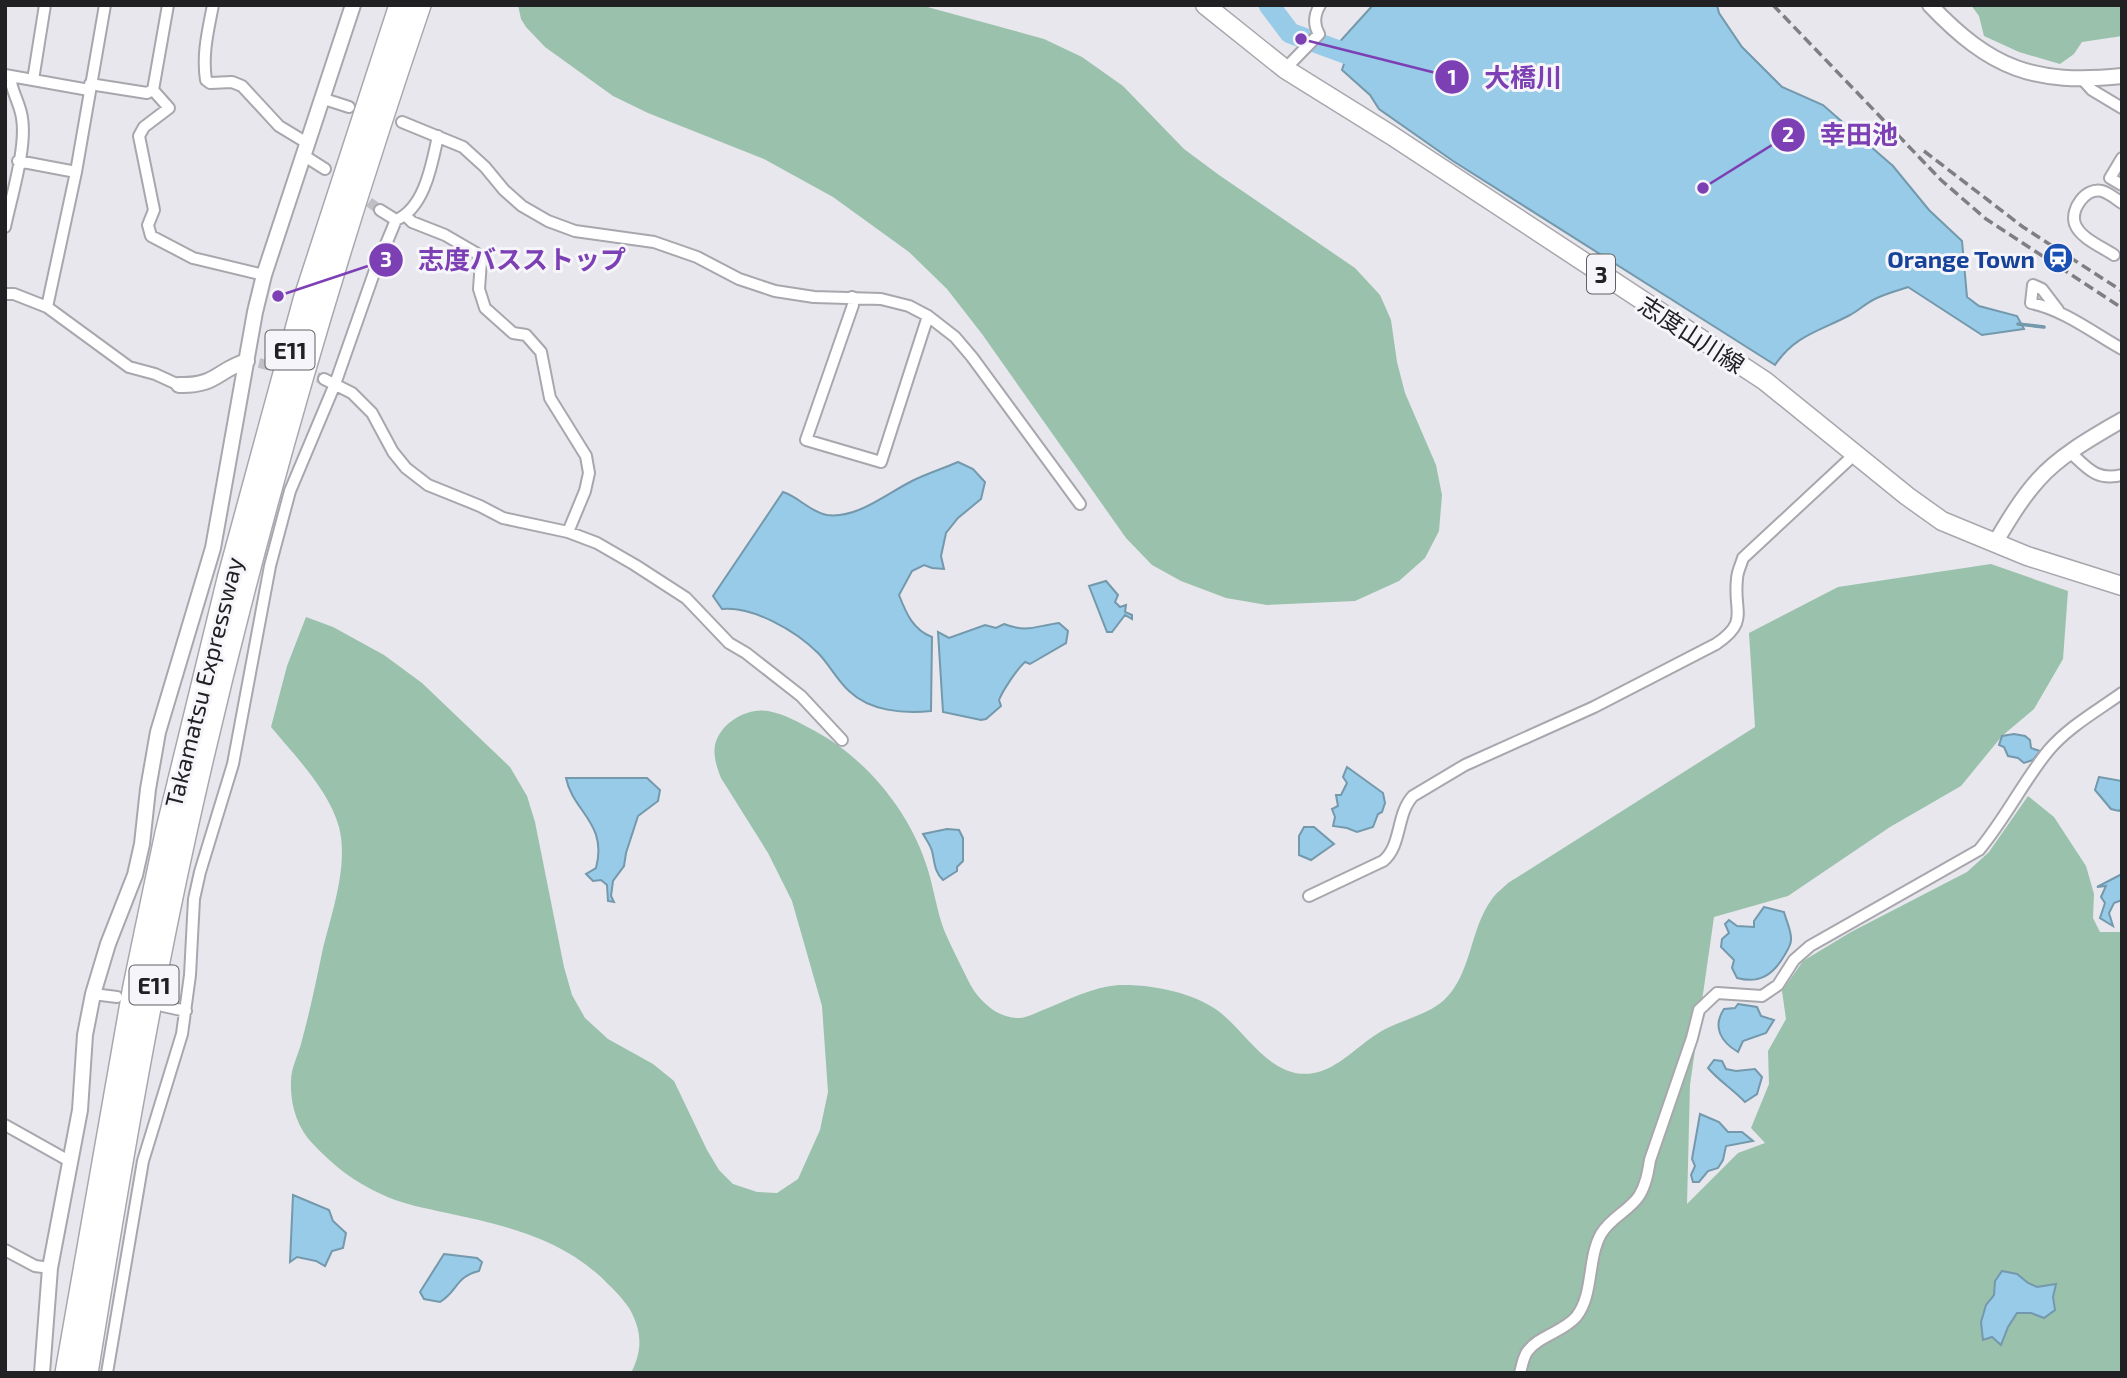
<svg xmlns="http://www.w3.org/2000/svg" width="2127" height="1378" font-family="'Exo 2','Noto Sans JP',sans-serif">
<rect width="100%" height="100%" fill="#e7e7ed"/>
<!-- green -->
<path fill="#9ac1ab" d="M 518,5 L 920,5 L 1044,39 L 1082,57 L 1123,86 L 1184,149 L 1219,175 L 1355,268 L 1380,295 L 1391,320 L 1397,362 L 1405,393 L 1436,465 L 1442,495 L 1439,531 L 1425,558 L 1399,581 L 1355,601 L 1267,605 L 1226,598 L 1181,581 L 1152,565 L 1126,538 L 982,334 L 947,289 L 909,252 L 833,197 L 764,159 L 648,113 L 613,96 L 545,47 L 526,27 L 521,19 Z
M 1971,5 L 2122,5 L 2122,36 L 2082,42 L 2074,54 L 2060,64 L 2019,52 L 1984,36 L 1979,16 Z
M 1991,564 L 2068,591 L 2063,659 L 2034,709 L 2002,736 L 1961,786 L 1890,827 L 1788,896 L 1714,917 L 1690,1085 L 1687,1204 L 1738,1153 L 1765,1143 L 1751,1128 L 1769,1084 L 1768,1051 L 1786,1019 L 1782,991 L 1803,961 L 1851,932 L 1967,872 L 1989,852 L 2028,796 L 2054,817 L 2086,866 L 2094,894 L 2093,918 L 2100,932 L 2120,932 L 2122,929 L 2122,1373 L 631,1373 C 643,1350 642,1330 629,1308 C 621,1296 611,1287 601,1277 C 557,1237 503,1225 447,1213 C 425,1208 401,1204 381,1194 C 354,1182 333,1165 313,1144 C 297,1128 290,1104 291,1081 C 291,1067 299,1054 302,1040 C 310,1011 316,982 322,953 C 331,914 349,867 339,827 C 329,790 295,756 271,727 L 287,666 L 306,617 L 333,627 L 384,655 L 422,683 L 510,767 L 527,796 L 535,822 L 564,967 L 572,995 L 585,1018 L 608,1039 L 653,1064 L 674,1081 L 707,1150 L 719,1170 L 733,1184 L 757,1192 L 777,1193 L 798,1179 L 820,1130 L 828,1092 L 822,1006 L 792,901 L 768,853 L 721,778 C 717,768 713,756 715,745 C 720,723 747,707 768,711 C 785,714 800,723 815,731 C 867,759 911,813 928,870 C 934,890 937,911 944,930 C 950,944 957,958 964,972 C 968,980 972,989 978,996 C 988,1008 1001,1017 1016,1018 C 1025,1019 1035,1013 1043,1010 C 1068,1000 1092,987 1119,985 C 1150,984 1192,992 1217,1010 C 1247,1032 1271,1081 1314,1073 C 1339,1068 1356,1047 1377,1034 C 1398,1020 1424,1017 1443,1001 C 1472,975 1469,930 1492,899 C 1496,893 1503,888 1508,883 L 1755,727 L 1749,633 L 1838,587 Z"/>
<!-- water -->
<path fill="#97cbe7" stroke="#7498ac" stroke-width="2" d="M 1373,5 L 1717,5 L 1719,13 L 1742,47 L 1782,87 L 1823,105 L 1893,166 L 1929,210 L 1962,241 L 1967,297 L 1979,306 L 2017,316 L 2024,329 L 1982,335 L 1908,287 C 1897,291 1884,294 1873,300 C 1865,304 1858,311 1850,315 C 1820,331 1795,335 1775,365 L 1453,161 L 1379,109 L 1370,95 L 1342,70 L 1345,61 L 1334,48 Z
M 958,462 L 973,469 L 985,482 L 981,499 L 958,518 L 946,533 L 941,556 L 944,569 L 932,568 L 924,565 L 912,571 L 899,595 C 906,613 913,630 932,637 L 931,711 C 903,714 870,711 849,691 C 837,680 829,664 818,653 C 796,631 753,606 722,609 L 713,596 L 783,492 C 799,497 810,512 827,515 C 857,519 886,494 912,481 C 926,474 942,469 958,462 Z
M 1106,581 L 1118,595 L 1115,602 L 1120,607 L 1126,605 L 1125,612 L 1132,615 L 1132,619 L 1125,615 L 1112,632 L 1107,632 L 1089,586 Z
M 1059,623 L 1068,631 L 1066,643 L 1030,664 L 1025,662 C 1017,669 1003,690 999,700 L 1001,706 L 986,719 L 981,720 L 943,712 L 938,632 L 949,638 L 985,625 L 996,628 L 1004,624 C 1027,633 1036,626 1059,623 Z
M 2014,734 L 2025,736 L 2030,740 L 2031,748 L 2040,751 L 2033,760 L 2024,763 L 2018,758 L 2008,756 L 2004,747 L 1999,745 L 2002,736 Z
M 1347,767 L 1383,793 L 1385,803 L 1382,812 L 1378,814 L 1373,827 L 1357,832 L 1347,828 L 1333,826 L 1335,817 L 1332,809 L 1338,806 L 1336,795 L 1341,795 L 1347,783 L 1343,777 Z
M 2099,777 L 2122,781 L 2122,808 L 2119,811 L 2111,809 L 2095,790 Z
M 566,778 L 647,778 L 660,790 L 658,801 L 638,816 L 626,853 L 624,866 L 613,881 L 611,896 L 614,902 L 608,901 L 607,885 L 601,880 L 593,881 L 586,874 L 596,868 C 608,823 573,812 566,778 Z
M 1304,827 L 1314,827 L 1334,844 L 1311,860 L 1299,855 L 1299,836 Z
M 947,829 L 959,830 L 963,838 L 963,861 L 957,867 L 957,871 L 943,880 C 934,871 935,863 932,851 C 931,846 926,839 923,834 Z
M 2122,874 L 2122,900 L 2114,903 L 2109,913 L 2113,926 L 2100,918 L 2105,903 L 2101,897 L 2106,886 L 2097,887 Z
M 1764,907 L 1784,912 C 1786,920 1792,932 1791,940 C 1791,945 1787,951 1784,956 C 1773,975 1759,984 1737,978 L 1732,968 L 1734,960 L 1721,947 L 1722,939 L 1729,933 L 1725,924 L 1729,920 L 1737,926 L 1754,927 L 1754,921 Z
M 1738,1004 L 1757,1007 L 1761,1016 L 1774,1020 L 1766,1033 L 1743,1041 L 1738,1052 C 1721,1042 1712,1027 1724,1009 L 1735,1008 Z
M 1714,1060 L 1722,1061 L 1726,1069 L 1736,1071 L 1755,1069 L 1762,1077 L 1757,1094 L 1745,1102 C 1733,1089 1719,1081 1708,1068 Z
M 1700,1114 L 1719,1122 L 1728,1132 L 1742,1132 L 1753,1141 L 1726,1146 L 1723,1160 L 1718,1168 L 1708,1171 L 1699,1182 L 1693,1182 L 1691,1175 L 1695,1166 L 1692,1159 Z
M 293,1195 L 329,1210 L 333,1221 L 346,1233 L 343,1248 L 332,1251 L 325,1266 L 316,1261 L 297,1257 L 290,1262 Z
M 444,1254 L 477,1258 L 482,1262 L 479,1271 C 455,1277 458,1291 440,1302 L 424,1299 L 420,1292 Z
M 2002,1271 L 2017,1274 L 2028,1283 L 2037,1287 L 2056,1284 L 2053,1297 L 2055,1310 L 2044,1318 L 2031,1313 L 2017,1313 L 2008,1327 L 2001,1345 L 1992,1337 L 1983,1340 L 1981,1322 L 1986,1305 L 1994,1295 L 1995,1281 Z"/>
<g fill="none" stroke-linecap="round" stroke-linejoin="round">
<!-- stream -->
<path stroke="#7498ac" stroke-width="3.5" d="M 2018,324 L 2044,327"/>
<!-- river -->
<path stroke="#97cbe7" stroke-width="21" d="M 1269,5 L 1290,33 L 1361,59"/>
<!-- minor-tunnel -->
<path stroke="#bfbfc5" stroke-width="10" stroke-dasharray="10 5" stroke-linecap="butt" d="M 357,193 L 380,210
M 259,363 L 324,379"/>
<!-- minor casing -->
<g stroke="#a8a7ad" stroke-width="14">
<path id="minor" d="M 213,5 C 208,31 202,54 206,80 L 210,83 L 232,82 L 242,86 L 279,126 L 307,143
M 1285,69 L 1319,34 C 1313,24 1314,15 1320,5
M 5,75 L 89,90
M 33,80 L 45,5
M 2083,80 L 2092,90 L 2122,108
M 90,84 L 147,93 L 153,90
M 153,90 L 169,108 L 144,127 L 139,136 L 154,210 L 148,225 L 151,236 L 193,258 L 264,275
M 153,90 L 168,5
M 321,98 L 349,107
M 402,122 L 463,147 L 485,167 L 504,190 L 522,206 L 548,221 L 575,231 L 654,242 L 697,257 L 739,279 L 775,291 L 814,297 L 881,299 L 909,306 L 928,316 L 955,337 L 972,357 L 1080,504
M 303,155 L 325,169
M 2122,158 L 2110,178 L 2122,185
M 18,161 L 76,172
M 380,210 L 396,220
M 406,216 L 412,222 L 445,235 L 476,253 L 481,261 L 479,289 L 485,308 L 513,333 L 526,335 L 541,352 L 550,398 L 586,456 L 589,473 L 585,491 L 568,532
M 5,227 C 11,198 27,147 22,118 C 20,103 11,91 10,76
M 2114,255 C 2102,247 2080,238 2075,224 C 2070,209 2086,187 2102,191 C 2109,193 2116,199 2122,203
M 5,294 L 14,294 L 47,307 L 129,367 L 155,374 L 179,385
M 852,297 L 853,305 L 806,440 L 881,462 L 928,316
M 47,307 L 76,172 L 105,5
M 2058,310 L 2042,289 L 2033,285 L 2031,303 C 2064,310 2092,332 2122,349
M 324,379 L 352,393 L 372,413 L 393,452 L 406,468 L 428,485 L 480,506 L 503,518 L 568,532 L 597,543 L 635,565 L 686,598 L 729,643 L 746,653 L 801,696 L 842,740
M 2071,453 C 2088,469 2097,481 2122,475
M 1309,896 L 1383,861 C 1402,846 1396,814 1413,796 L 1465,765 L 1594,707 L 1716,644 C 1750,621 1733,612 1737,579 C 1737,572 1741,565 1743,558 L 1855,454
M 93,994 L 117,997
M 163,1006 L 186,1011
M 5,1125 L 71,1162
M 5,1250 L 35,1266 L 50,1268
M 107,1373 L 143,1161 L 182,1034 L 190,975 L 194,899 L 200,872 L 233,764 L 270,566 L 290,491 L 335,384 L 374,273 L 396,220 C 425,208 432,163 438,136
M 1520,1373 C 1522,1366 1523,1358 1527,1352 C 1538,1336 1563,1332 1576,1317 C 1594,1295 1587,1259 1601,1234 C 1611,1217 1629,1211 1639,1196 C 1646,1185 1648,1172 1650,1160 L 1692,1038 L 1699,1010 L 1717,993 L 1762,996 L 1778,985 L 1794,960 L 1810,946 L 1979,850 C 2005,819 2023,782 2048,751 C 2068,727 2097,711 2122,693"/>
</g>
<!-- tertiary casing -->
<g stroke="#a8a7ad" stroke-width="18">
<path id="tertiary" d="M 1930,5 C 1991,69 2034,85 2122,76
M 179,385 C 217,386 217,370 247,361
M 1995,543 C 2008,521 2021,499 2038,480 C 2060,455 2093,437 2122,420
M 42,1373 L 50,1268 L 80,1110 L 85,1035 L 93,994 L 108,944 L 135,875 L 142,844 L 148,789 L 158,732 L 213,548 L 255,312 L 264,275 L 353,5"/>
</g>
<!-- primary casing -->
<g stroke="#a8a7ad" stroke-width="21">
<path id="primary" d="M 1205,5 L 1285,69 L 1391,135 L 1765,381 L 1907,496 L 1942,521 L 2027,556 L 2122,586"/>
</g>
<!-- motorway casing -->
<g stroke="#a8a7ad" stroke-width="24">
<path id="motorway" d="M 66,1373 L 134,986 L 166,833 L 228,579 L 304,300 L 400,5
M 87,1373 C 116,1193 146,1014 185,836 C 247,555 327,278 420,5"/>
</g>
<!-- minor -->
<use href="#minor" stroke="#fff" stroke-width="10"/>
<!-- tertiary -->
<use href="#tertiary" stroke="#fff" stroke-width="14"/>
<!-- primary -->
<use href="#primary" stroke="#fff" stroke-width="18"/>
<!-- motorway -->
<use href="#motorway" stroke="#fff" stroke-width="21"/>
<!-- rail -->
<path stroke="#7f7f83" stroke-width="3.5" stroke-dasharray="10 5" stroke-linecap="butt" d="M 1773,5 L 1941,180 L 1986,219 L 2122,308
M 1924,151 L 2023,227 L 2122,291"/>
</g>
<!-- icons -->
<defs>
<g id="station-disc" transform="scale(1.575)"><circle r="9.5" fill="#1a4fb4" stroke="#f5f5fa"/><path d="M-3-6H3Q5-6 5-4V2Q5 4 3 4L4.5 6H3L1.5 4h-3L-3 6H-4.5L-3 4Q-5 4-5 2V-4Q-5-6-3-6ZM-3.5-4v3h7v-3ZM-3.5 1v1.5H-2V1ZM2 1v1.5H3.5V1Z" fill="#fff"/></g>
</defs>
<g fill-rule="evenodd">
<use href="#station-disc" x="2058" y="258"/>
</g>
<g text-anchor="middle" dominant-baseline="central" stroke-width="6" stroke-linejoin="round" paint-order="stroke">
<!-- shield labels -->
<g fill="#f5f5fa" stroke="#616164" stroke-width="2">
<rect x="1587" y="254.5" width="28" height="39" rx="5"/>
<rect x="265.5" y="330.5" width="49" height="39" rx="5"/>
<rect x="129.5" y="965.5" width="49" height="39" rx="5"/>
</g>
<g font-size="23" font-weight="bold" fill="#212123">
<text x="1601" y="274">3</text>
<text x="290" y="350">E11</text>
<text x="154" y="985">E11</text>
</g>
<!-- transit labels -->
<g font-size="24" font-weight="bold" fill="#164399" stroke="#f5f5fa" text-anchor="end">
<text x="2035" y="258">Orange Town</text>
</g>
<!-- street labels -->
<g font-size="24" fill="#212123" stroke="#f5f5fa">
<text transform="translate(1692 334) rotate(33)">志度山川線</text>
<text transform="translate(203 682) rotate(-76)">Takamatsu Expressway</text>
</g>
</g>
<!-- callouts -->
<path fill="none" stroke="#7c3fb4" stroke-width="2.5" d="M1301 39L1452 77M1703 188L1788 135M278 296L386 260"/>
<g fill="#7c3fb4" stroke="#f5f5fa" stroke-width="2.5">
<circle cx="1301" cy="39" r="7"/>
<circle cx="1703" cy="188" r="7"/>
<circle cx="278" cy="296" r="7"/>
<circle cx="1452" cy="77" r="18"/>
<circle cx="1788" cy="135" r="18"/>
<circle cx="386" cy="260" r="18"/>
</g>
<g font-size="21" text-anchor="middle" font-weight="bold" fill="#fff">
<text x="1452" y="85">1</text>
<text x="1788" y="142">2</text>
<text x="386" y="267">3</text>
</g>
<g font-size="26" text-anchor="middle" font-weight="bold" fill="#7c3fb4" stroke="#f5f5fa" stroke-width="6" stroke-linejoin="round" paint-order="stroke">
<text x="1523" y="87">大橋川</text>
<text x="1859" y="144">幸田池</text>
<text x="522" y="269">志度バスストップ</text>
</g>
<!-- border -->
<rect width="2127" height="1378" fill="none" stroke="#212123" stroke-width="14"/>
</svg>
